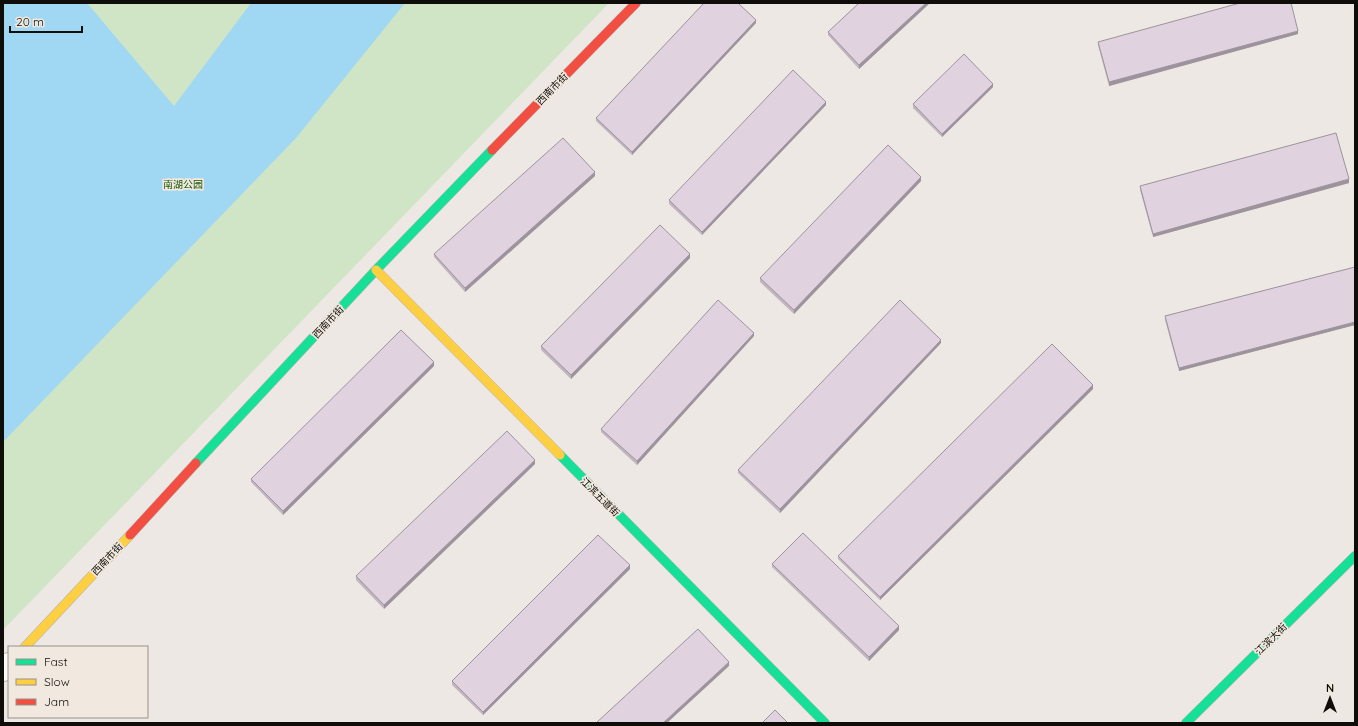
<svg xmlns="http://www.w3.org/2000/svg" width="1358" height="726" font-family="Quicksand,'Noto Sans SC',sans-serif">
<rect width="100%" height="100%" fill="#ede8e3"/>
<!-- green -->
<path fill="#cfe5c5" d="M 3,3 L 609,3 L 3,630 Z"/>
<!-- water -->
<path fill="#a0d7f2" d="M 3,3 L 87,3 L 174,106 L 251,3 L 405,3 L 296,138 L 3,442 Z"/>
<g fill="none" stroke-linecap="round" stroke-linejoin="round">
<!-- street casing -->
<g stroke="#b7b3af" stroke-width="24">
<path id="street" d="M 3,670 L 9,664"/>
</g>
<!-- fast casing -->
<g stroke="#b7b3af" stroke-width="10">
<path id="fast" d="M 560,455 L 825,723
M 196,463 L 376,270 L 492,150
M 1186,723 L 1355,556"/>
</g>
<!-- slow casing -->
<g stroke="#b7b3af" stroke-width="10">
<path id="slow" d="M 376,270 L 560,455
M 25,647 L 130,535"/>
</g>
<!-- jam casing -->
<g stroke="#b7b3af" stroke-width="10">
<path id="jam" d="M 492,150 L 636,3
M 130,535 L 196,463"/>
</g>
<!-- street -->
<use href="#street" stroke="#fcfcfb" stroke-width="22"/>
<!-- fast -->
<use href="#fast" stroke="#16e098" stroke-width="9"/>
<!-- slow -->
<use href="#slow" stroke="#ffcf43" stroke-width="9"/>
<!-- jam -->
<use href="#jam" stroke="#f24e42" stroke-width="9"/>
</g>
<!-- wall -->
<path fill="#c1b5c0" d="M 930,3 L 859,69 L 828,35 L 828,32 Z
M 756,23 L 632,155 L 596,121 L 596,118 Z
M 1298,34 L 1109,86 L 1098,45 L 1098,42 Z
M 993,87 L 942,137 L 913,108 L 913,104 Z
M 826,105 L 702,235 L 669,204 L 669,200 Z
M 595,176 L 465,292 L 434,257 L 434,254 Z
M 921,181 L 794,314 L 760,282 L 760,278 Z
M 1349,183 L 1153,237 L 1140,190 L 1140,186 Z
M 690,258 L 571,379 L 541,350 L 541,346 Z
M 1355,267 L 1355,325 L 1179,371 L 1165,320 L 1165,316 Z
M 754,336 L 637,465 L 601,432 L 601,429 Z
M 941,343 L 780,513 L 738,473 L 738,470 Z
M 434,366 L 283,515 L 251,482 L 251,479 Z
M 1093,389 L 880,600 L 838,559 L 838,556 Z
M 535,464 L 384,609 L 356,580 L 356,576 Z
M 772,564 L 899,630 L 869,661 L 772,567 Z
M 630,569 L 483,715 L 452,685 L 452,681 Z"/>
<!-- shaded-wall -->
<path fill="#9d939c" d="M 926,3 L 930,3 L 859,69 L 859,65 Z
M 756,20 L 756,23 L 632,155 L 632,152 Z
M 1298,31 L 1298,34 L 1109,86 L 1109,82 Z
M 993,84 L 993,87 L 942,137 L 942,134 Z
M 826,102 L 826,105 L 702,235 L 702,232 Z
M 595,172 L 595,176 L 465,292 L 465,288 Z
M 921,177 L 921,181 L 794,314 L 794,310 Z
M 1349,179 L 1349,183 L 1153,237 L 1153,234 Z
M 690,254 L 690,258 L 571,379 L 571,375 Z
M 1355,322 L 1355,325 L 1179,371 L 1179,368 Z
M 754,333 L 754,336 L 637,465 L 637,461 Z
M 941,340 L 941,343 L 780,513 L 780,509 Z
M 434,362 L 434,366 L 283,515 L 283,511 Z
M 1093,385 L 1093,389 L 880,600 L 880,597 Z
M 535,460 L 535,464 L 384,609 L 384,605 Z
M 630,565 L 630,569 L 483,715 L 483,712 Z
M 899,626 L 899,630 L 869,661 L 869,657 Z
M 729,662 L 729,666 L 667,723 L 663,723 Z"/>
<!-- building -->
<path fill="#e0d2df" stroke="#9d939c" d="M 704,3 L 738,3 L 756,20 L 632,152 L 596,118 Z
M 859,3 L 926,3 L 859,65 L 828,32 Z
M 1240,3 L 1291,3 L 1298,31 L 1109,82 L 1098,42 Z
M 964,54 L 993,84 L 942,134 L 913,104 Z
M 793,70 L 826,102 L 702,232 L 669,200 Z
M 1336,133 L 1349,179 L 1153,234 L 1140,186 Z
M 563,138 L 595,172 L 465,288 L 434,254 Z
M 888,145 L 921,177 L 794,310 L 760,278 Z
M 660,225 L 690,254 L 571,375 L 541,346 Z
M 1355,267 L 1355,322 L 1179,368 L 1165,316 Z
M 718,300 L 754,333 L 637,461 L 601,429 Z
M 900,300 L 941,340 L 780,509 L 738,470 Z
M 401,330 L 434,362 L 283,511 L 251,479 Z
M 1052,344 L 1093,385 L 880,597 L 838,556 Z
M 507,431 L 535,460 L 384,605 L 356,576 Z
M 803,533 L 899,626 L 869,657 L 772,564 Z
M 598,535 L 630,565 L 483,712 L 452,681 Z
M 698,629 L 729,662 L 663,723 L 596,723 Z
M 775,710 L 788,723 L 762,723 Z"/>
<g text-anchor="middle" dominant-baseline="central" stroke-width="3.5" stroke-linejoin="round" paint-order="stroke">
<!-- street labels -->
<g font-size="10" fill="#0f0d0a" stroke="#f1e9df">
<text transform="translate(552 89) rotate(-46)">西南市街</text>
<text transform="translate(328 322) rotate(-47)">西南市街</text>
<text transform="translate(600 497) rotate(45)">江滨五道街</text>
<text transform="translate(107 559) rotate(-47)">西南市街</text>
<text transform="translate(1271 639) rotate(-45)">江滨大街</text>
</g>
<!-- park labels -->
<g font-size="10" fill="#195506" stroke="#f1e9df">
<text x="183" y="184">南湖公园</text>
</g>
</g>
<!-- border -->
<rect width="1358" height="726" fill="none" stroke="#0f0d0a" stroke-width="8"/>
<!-- legend -->
<rect x="8" y="646" width="140" height="72" fill="#f1e9df" stroke="#97918a"/>
<rect x="16" y="659" width="20" height="6" fill="#16e098" stroke="#97918a"/>
<text x="44" y="666" font-size="12" fill="#0f0d0a">Fast</text>
<rect x="16" y="679" width="20" height="6" fill="#ffcf43" stroke="#97918a"/>
<text x="44" y="686" font-size="12" fill="#0f0d0a">Slow</text>
<rect x="16" y="699" width="20" height="6" fill="#f24e42" stroke="#97918a"/>
<text x="44" y="706" font-size="12" fill="#0f0d0a">Jam</text>
<!-- north arrow -->
<g transform="translate(1330 698)" stroke="#f1e9df" stroke-width="3" paint-order="stroke">
<path d="M0-3L7 15L0 10L-7 15Z" fill="#0f0d0a"/>
<text y="-6" font-size="11" font-weight="bold" text-anchor="middle" fill="#0f0d0a">N</text>
</g>
<!-- scale -->
<path d="M10 26v6h72v-6" fill="none" stroke="#0f0d0a" stroke-width="2"/>
<text x="16" y="26" font-size="12" fill="#0f0d0a" stroke="#f1e9df" stroke-width="3" paint-order="stroke">20 m</text>
</svg>
